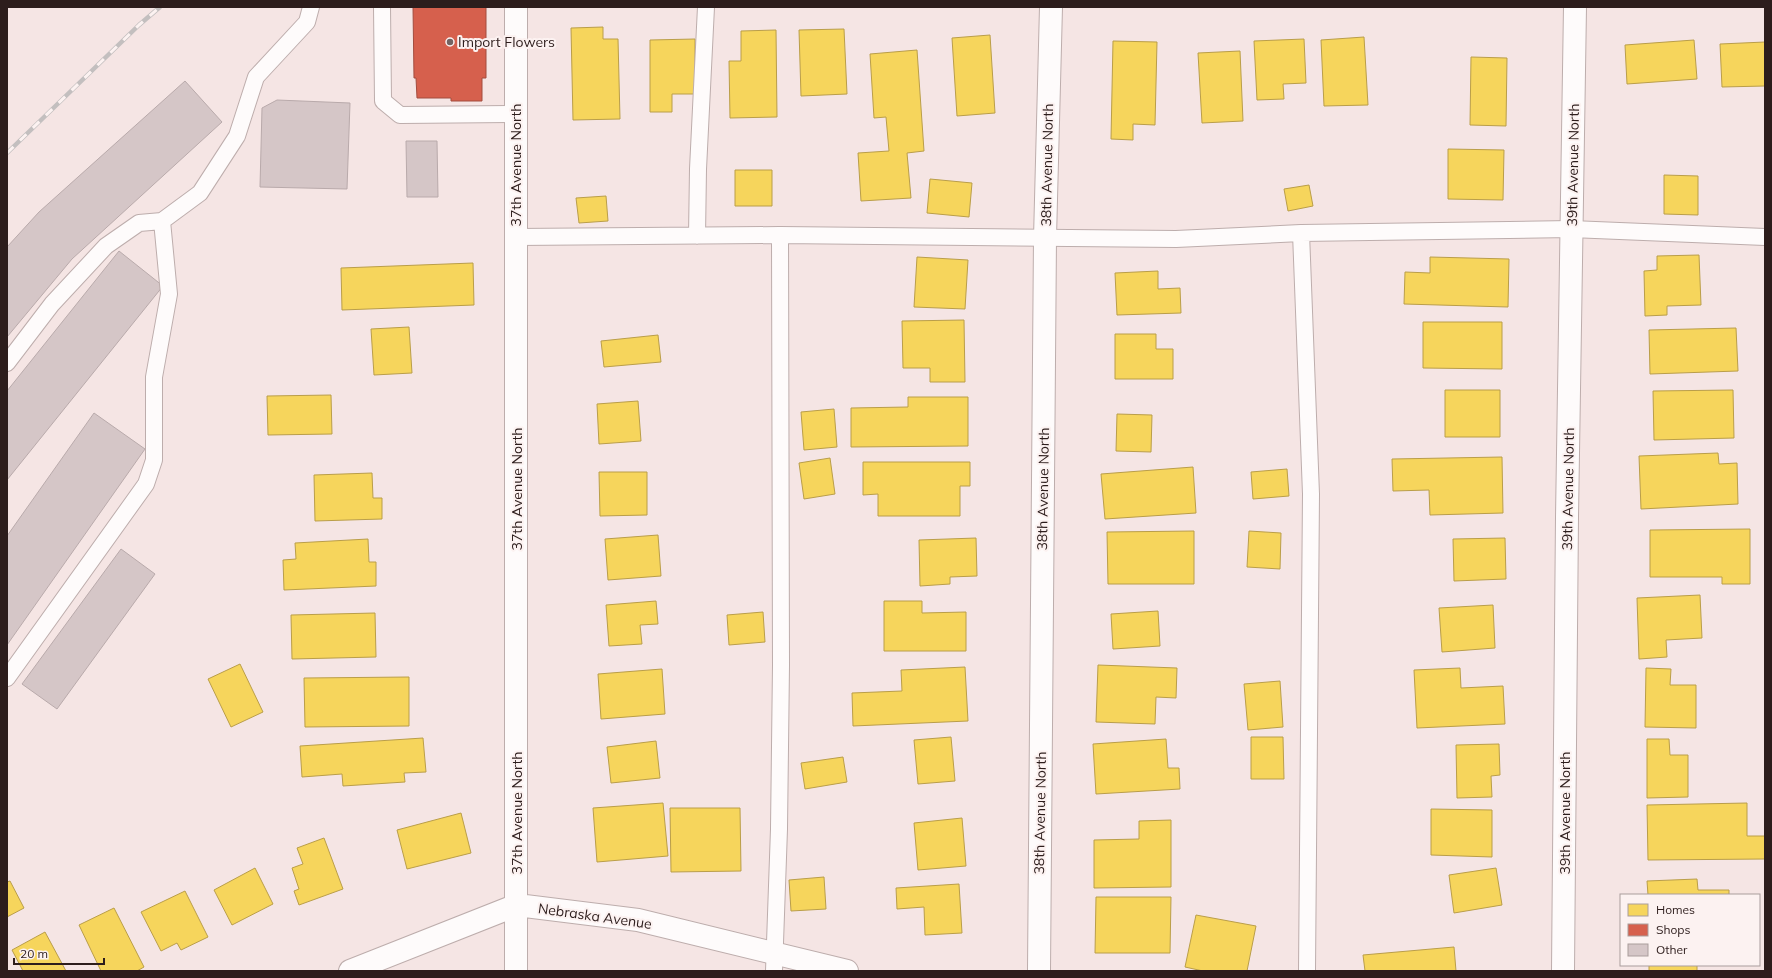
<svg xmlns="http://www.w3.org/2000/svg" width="1772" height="978" font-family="Mulish,sans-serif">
<rect width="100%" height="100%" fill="#f5e5e4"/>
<!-- homes -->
<path fill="#f6d55c" stroke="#ba9e49" d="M 603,27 L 603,39 L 618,39 L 620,119 L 573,120 L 571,28 Z
M 844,29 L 847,94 L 801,96 L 799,30 Z
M 776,30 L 777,117 L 730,118 L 729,61 L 741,61 L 741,31 Z
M 990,35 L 995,113 L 957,116 L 952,38 Z
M 1364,37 L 1368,105 L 1324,106 L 1321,40 Z
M 695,39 L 695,94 L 672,94 L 672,112 L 650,112 L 650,40 Z
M 1304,39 L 1306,83 L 1283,84 L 1284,99 L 1257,100 L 1254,41 Z
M 1694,40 L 1697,79 L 1627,84 L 1625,45 Z
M 1113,41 L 1157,42 L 1155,125 L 1133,124 L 1133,140 L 1111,139 Z
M 1765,42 L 1765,86 L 1722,87 L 1720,44 Z
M 917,50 L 924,151 L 907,153 L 911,198 L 861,201 L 858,153 L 889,151 L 886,117 L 874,118 L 870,54 Z
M 1240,51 L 1243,121 L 1202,123 L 1198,53 Z
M 1471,57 L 1507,58 L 1506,126 L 1470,125 Z
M 1448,149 L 1504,150 L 1503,200 L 1448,199 Z
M 735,170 L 772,170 L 772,206 L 735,206 Z
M 1664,175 L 1698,176 L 1698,215 L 1664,214 Z
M 930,179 L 972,183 L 969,217 L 927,213 Z
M 1309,185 L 1313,206 L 1288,211 L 1284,189 Z
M 606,196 L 608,221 L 579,223 L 576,198 Z
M 1699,255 L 1701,305 L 1667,306 L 1667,315 L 1645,316 L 1644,271 L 1657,270 L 1657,256 Z
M 917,257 L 968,260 L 965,309 L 914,307 Z
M 1430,257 L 1509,259 L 1508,307 L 1404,304 L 1405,272 L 1430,273 Z
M 473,263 L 474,305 L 342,310 L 341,268 Z
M 1158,271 L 1158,289 L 1180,288 L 1181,313 L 1117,315 L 1115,273 Z
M 964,320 L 965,382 L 930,382 L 930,368 L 903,368 L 902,321 Z
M 1423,322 L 1502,322 L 1502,369 L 1423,368 Z
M 409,327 L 412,373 L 374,375 L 371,329 Z
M 1736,328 L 1738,371 L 1650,374 L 1649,330 Z
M 1115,334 L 1156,334 L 1156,349 L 1173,349 L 1173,379 L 1115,379 Z
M 658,335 L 661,362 L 604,367 L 601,341 Z
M 1445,390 L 1500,390 L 1500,437 L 1445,437 Z
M 1733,390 L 1734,438 L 1654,440 L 1653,391 Z
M 331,395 L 332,434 L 268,435 L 267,396 Z
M 908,397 L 968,397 L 968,446 L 851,447 L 851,408 L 908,407 Z
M 638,401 L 641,441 L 599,444 L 597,404 Z
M 834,409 L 837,447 L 804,450 L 801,412 Z
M 1117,414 L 1152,415 L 1151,452 L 1116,451 Z
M 1718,453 L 1719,464 L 1737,463 L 1738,504 L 1641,509 L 1639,456 Z
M 1502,457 L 1503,513 L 1430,515 L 1429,490 L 1393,491 L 1392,459 Z
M 830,458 L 835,494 L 804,499 L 799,463 Z
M 863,462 L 970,462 L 970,486 L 960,486 L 960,516 L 878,516 L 878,494 L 863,495 Z
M 1193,467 L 1196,513 L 1105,519 L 1101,474 Z
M 1287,469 L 1289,496 L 1253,499 L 1251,472 Z
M 599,472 L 647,472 L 647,515 L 600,516 Z
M 372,473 L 373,498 L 382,498 L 382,519 L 315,521 L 314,475 Z
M 1750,529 L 1750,584 L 1722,584 L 1722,577 L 1650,577 L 1650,530 Z
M 1194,531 L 1194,584 L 1108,584 L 1107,532 Z
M 1249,531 L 1281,533 L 1280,569 L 1247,567 Z
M 658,535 L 661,576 L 608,580 L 605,539 Z
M 976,538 L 977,576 L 950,577 L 950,584 L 920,586 L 919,540 Z
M 1505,538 L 1506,579 L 1454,581 L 1453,539 Z
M 368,539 L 369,562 L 376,562 L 376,586 L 284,590 L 283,560 L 296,559 L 295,543 Z
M 1700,595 L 1702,638 L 1666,640 L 1667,657 L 1639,659 L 1637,598 Z
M 656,601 L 658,624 L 640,625 L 642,644 L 609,646 L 606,605 Z
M 884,601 L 922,601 L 922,613 L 966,612 L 966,651 L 884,651 Z
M 1493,605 L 1495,648 L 1442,652 L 1439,608 Z
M 1158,611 L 1160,646 L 1113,649 L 1111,614 Z
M 763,612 L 765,642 L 729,645 L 727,615 Z
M 375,613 L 376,657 L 292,659 L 291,615 Z
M 240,664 L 263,712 L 231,727 L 208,679 Z
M 1098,665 L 1177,668 L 1176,698 L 1156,697 L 1155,724 L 1096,722 Z
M 965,667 L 968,721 L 853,726 L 852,693 L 902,691 L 901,670 Z
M 1460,668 L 1461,688 L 1503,686 L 1505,724 L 1417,728 L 1414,670 Z
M 1646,668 L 1671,669 L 1670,685 L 1696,685 L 1696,728 L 1645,727 Z
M 662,669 L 665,714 L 601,719 L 598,674 Z
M 409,677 L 409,726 L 305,727 L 304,678 Z
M 1280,681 L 1283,727 L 1248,730 L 1244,684 Z
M 951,737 L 955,781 L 918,784 L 914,740 Z
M 1251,737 L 1283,737 L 1284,779 L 1251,779 Z
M 423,738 L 426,772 L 404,773 L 405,782 L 343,786 L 342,774 L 302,777 L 300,746 Z
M 1166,739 L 1168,768 L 1179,768 L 1180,789 L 1096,794 L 1093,744 Z
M 1647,739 L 1669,739 L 1670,755 L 1688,755 L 1688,797 L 1647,798 Z
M 656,741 L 660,778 L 611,783 L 607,747 Z
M 1499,744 L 1500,775 L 1491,776 L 1492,797 L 1457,798 L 1456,745 Z
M 843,757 L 847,782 L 805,789 L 801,763 Z
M 663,803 L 668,856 L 597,862 L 593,808 Z
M 1747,803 L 1747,836 L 1765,836 L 1765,859 L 1648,860 L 1647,805 Z
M 670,808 L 740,808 L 741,871 L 671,872 Z
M 1431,809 L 1492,810 L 1492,857 L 1431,855 Z
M 461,813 L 471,853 L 407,869 L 397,830 Z
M 962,818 L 966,866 L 918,870 L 914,823 Z
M 1171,820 L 1171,887 L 1094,888 L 1094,840 L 1139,839 L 1139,821 Z
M 324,838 L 343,889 L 299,905 L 294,891 L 299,889 L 292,868 L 303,864 L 297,848 Z
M 255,868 L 273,904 L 232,925 L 214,890 Z
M 1496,868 L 1502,905 L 1454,913 L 1449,875 Z
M 824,877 L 826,909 L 791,911 L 789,880 Z
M 1697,879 L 1698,890 L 1729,890 L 1729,895 L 1648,895 L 1647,881 Z
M 10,881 L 24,908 L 7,917 L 7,882 Z
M 959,884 L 962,933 L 925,935 L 924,907 L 897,909 L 896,888 Z
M 185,891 L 208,937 L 181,950 L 177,943 L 161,951 L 141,912 Z
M 1096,897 L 1171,897 L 1170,953 L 1095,953 Z
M 114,908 L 144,967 L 137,971 L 101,971 L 79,925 Z
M 1196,915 L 1256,926 L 1247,971 L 1203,971 L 1185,967 Z
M 45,932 L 66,971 L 23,971 L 12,950 Z
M 1454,947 L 1456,971 L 1365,971 L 1363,955 Z
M 1649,965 L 1697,965 L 1697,971 L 1649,971 Z"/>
<!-- shops -->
<path fill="#d6604d" stroke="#a34c3e" d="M 413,7 L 486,7 L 486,78 L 482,78 L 482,101 L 451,101 L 451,98 L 417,98 L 416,78 L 414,78 Z"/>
<!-- building -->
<path fill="#d5c6c7" stroke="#b9aaab" d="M 185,81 L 222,122 L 72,259 L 7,337 L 7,247 L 39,212 Z
M 277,100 L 350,103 L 347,189 L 260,187 L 262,108 Z
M 406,141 L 437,141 L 438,197 L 407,197 Z
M 119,251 L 163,286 L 7,480 L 7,391 Z
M 94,413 L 145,449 L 7,645 L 7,536 Z
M 121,549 L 155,574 L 57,709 L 22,684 Z"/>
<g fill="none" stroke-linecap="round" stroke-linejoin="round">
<!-- lane casing -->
<g stroke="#bdadac" stroke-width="18">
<path id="lane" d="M 382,7 L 383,101 L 400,115 L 516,114
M 1301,233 L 1311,494 L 1307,971
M 697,236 L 698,169 L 706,7
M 516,237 L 780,235 L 1176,239 L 1301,233 L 1571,229 L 1765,237
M 7,363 L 52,304 L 106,246 L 139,223 L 162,221 L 200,193 L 237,136 L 256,77 L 307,22 L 311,7
M 7,678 L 146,484 L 154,460 L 154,377 L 169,294 L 162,221
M 774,971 L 779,829 L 781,665 L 780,235"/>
</g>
<!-- street casing -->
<g stroke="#bdadac" stroke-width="24">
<path id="street" d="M 516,7 L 516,971
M 350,971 L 517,905 L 638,920 L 847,971
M 1039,971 L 1045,238 L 1051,7
M 1563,971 L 1567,517 L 1575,7"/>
</g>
<!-- lane -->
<use href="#lane" stroke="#fefbfb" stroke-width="16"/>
<!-- street -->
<use href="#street" stroke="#fefbfb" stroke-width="22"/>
<!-- rail casing -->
<g stroke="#c3bfbf" stroke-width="4.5">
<path id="rail" d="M 7,153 L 139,25 L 160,7"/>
</g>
<!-- rail -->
<use href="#rail" stroke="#fcf2f1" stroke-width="3" stroke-dasharray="9" stroke-linecap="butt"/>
</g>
<!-- markers -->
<circle fill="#736362" stroke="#fcf2f1" stroke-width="1.5" cx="450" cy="42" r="4"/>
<g text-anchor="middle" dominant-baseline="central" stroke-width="4" stroke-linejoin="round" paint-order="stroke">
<!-- poi labels -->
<g font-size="14" fill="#2d1d1c" stroke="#fcf2f1" text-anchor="start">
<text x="458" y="42">Import Flowers</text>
</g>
<!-- street labels -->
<g font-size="14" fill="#2d1d1c" stroke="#fcf2f1">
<text transform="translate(516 165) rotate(-90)">37th Avenue North</text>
<text transform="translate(1047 165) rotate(-89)">38th Avenue North</text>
<text transform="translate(1573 165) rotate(-89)">39th Avenue North</text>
<text transform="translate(517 489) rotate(-90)">37th Avenue North</text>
<text transform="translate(1043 489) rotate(-89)">38th Avenue North</text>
<text transform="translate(1568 489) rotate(-89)">39th Avenue North</text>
<text transform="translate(517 813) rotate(-90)">37th Avenue North</text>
<text transform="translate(1040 813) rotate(-89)">38th Avenue North</text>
<text transform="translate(1565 813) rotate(-90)">39th Avenue North</text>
<text transform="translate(595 916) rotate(8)">Nebraska Avenue</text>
</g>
</g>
<!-- border -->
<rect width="1772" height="978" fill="none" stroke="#2d1d1c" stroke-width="16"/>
<!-- legend -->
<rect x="1620" y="894" width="140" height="72" fill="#fcf2f1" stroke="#a99d9c"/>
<rect x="1628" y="904" width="20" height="12" fill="#f6d55c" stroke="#a99d9c"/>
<text x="1656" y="914" font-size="12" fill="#2d1d1c">Homes</text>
<rect x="1628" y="924" width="20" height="12" fill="#d6604d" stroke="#a99d9c"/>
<text x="1656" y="934" font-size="12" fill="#2d1d1c">Shops</text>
<rect x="1628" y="944" width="20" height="12" fill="#d5c6c7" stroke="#a99d9c"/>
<text x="1656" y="954" font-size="12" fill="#2d1d1c">Other</text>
<!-- scale -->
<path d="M14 958v6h90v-6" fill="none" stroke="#2d1d1c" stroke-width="2"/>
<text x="20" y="958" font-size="12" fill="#2d1d1c" stroke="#fcf2f1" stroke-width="3" paint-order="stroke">20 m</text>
</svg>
